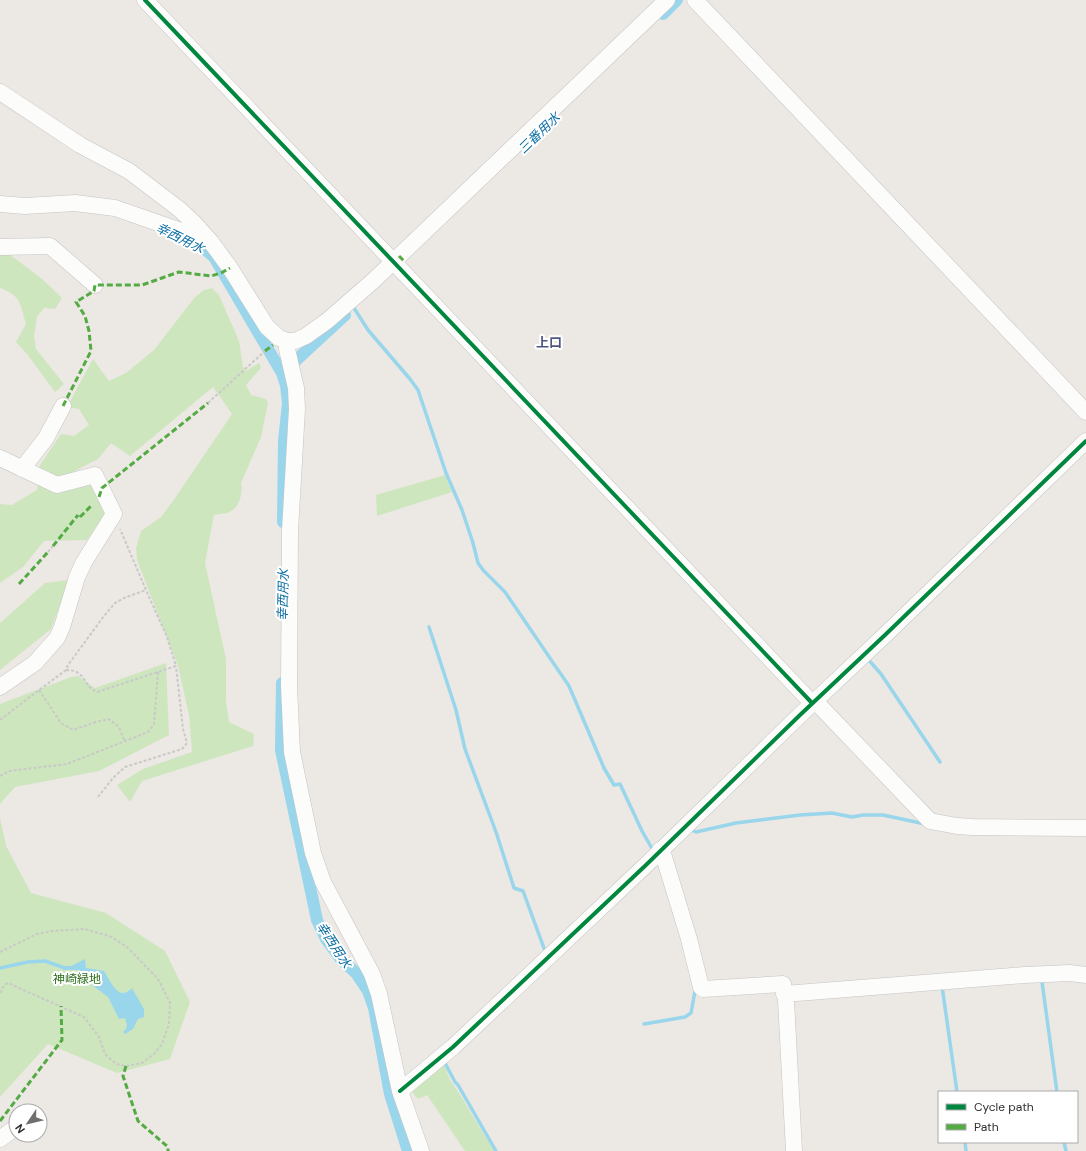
<svg xmlns="http://www.w3.org/2000/svg" width="1086" height="1151" font-family="'DM Sans','Noto Sans JP',sans-serif">
<rect width="100%" height="100%" fill="#ece8e4"/>
<!-- green -->
<path fill="#cee6be" d="M 9,254 L 41,278 L 62,298 L 55,309 L 44,308 L 37,317 L 34,336 L 36,349 L 64,384 L 55,392 L 27,354 L 16,342 L 26,324 C 20,304 21,295 0,288 L 0,255 Z
M 212,288 L 219,295 L 239,341 L 243,367 L 246,371 L 259,363 L 261,368 L 246,385 L 251,395 L 266,399 L 268,403 L 261,437 L 241,483 C 243,494 239,510 227,513 C 223,514 218,514 214,515 L 205,563 L 226,659 L 226,701 L 229,722 L 254,734 L 253,746 L 142,781 L 130,802 L 117,785 L 143,769 L 192,752 L 189,715 L 178,666 L 137,560 L 136,548 L 141,531 L 161,517 L 173,501 L 232,414 L 213,387 L 130,456 L 111,443 L 98,459 L 67,475 L 70,490 L 91,485 L 106,512 L 87,540 L 44,541 L 23,567 L 0,583 L 0,504 L 12,505 L 37,490 L 40,465 L 61,434 L 74,436 L 89,425 L 79,409 L 67,407 L 93,359 L 109,381 L 126,373 L 154,350 L 195,297 L 204,290 Z
M 445,475 L 452,492 L 377,516 L 376,495 Z
M 69,580 L 51,629 L 0,670 L 0,623 L 45,583 Z
M 166,663 L 169,735 L 99,771 L 15,787 L 0,804 L 0,704 L 71,677 L 78,676 L 95,688 Z
M 0,818 L 6,846 L 31,893 L 106,913 L 165,951 L 190,1002 L 170,1059 L 117,1073 L 48,1044 L 0,1097 Z
M 444,1064 L 450,1080 L 461,1096 L 494,1151 L 465,1151 L 427,1095 L 418,1099 L 412,1092 Z"/>
<!-- water -->
<path fill="#99d6ec" d="M 85,959 L 86,968 L 104,971 C 107,976 116,994 123,993 C 126,993 130,990 132,988 L 144,1009 L 144,1017 L 138,1019 L 133,1029 L 125,1034 L 123,1032 L 126,1029 L 127,1025 L 125,1018 L 119,1019 L 108,997 L 92,985 L 91,980 L 78,970 L 63,970 L 62,966 L 71,966 Z"/>
<g fill="none" stroke-linecap="round" stroke-linejoin="round">
<!-- stream -->
<path stroke="#99d6ec" stroke-width="3.5" d="M 354,308 L 368,330 L 410,379 L 418,390 L 446,473 L 462,510 L 473,543 L 478,563 L 483,570 L 505,592 L 569,686 L 604,768 L 614,785 L 620,784 L 642,831 L 654,852
M 429,627 L 456,710 L 465,749 L 496,832 L 514,888 L 523,891 L 545,951
M 867,658 L 881,674 L 940,762
M 689,829 L 696,832 L 736,823 L 800,815 L 832,813 L 852,817 L 863,815 L 883,815 L 925,824
M 0,968 L 28,962 L 45,961 L 62,967
M 1042,982 L 1057,1092
M 942,986 L 957,1092
M 644,1024 L 685,1017 L 691,1013 L 695,991 L 698,989
M 444,1061 L 455,1082 L 458,1085 L 496,1151
M 965,1142 L 966,1151
M 1064,1142 L 1066,1151"/>
<!-- canal -->
<path stroke="#99d6ec" stroke-width="12" d="M 663,14 L 677,0
M 187,239 L 199,244 L 214,257 L 282,373 L 286,385 L 288,403 L 284,441 L 283,522
M 292,364 L 345,315
M 282,683 L 281,750 L 317,920 L 326,939 L 340,958 L 356,973 L 368,991 L 374,1008 L 390,1094 L 408,1151"/>
<!-- minor casing -->
<g stroke="#c5c4c5" stroke-width="17">
<path id="minor" d="M 145,0 L 812,703
M 695,0 L 1086,412
M 0,92 L 80,145 L 129,171 L 179,209 L 194,223 L 211,242 L 230,268 L 267,327 L 279,338 L 288,341 L 295,341 L 306,336 L 327,321 L 373,281 L 667,0
M 0,204 L 25,206 L 75,203 L 115,208 L 207,240
M 0,247 L 50,246 L 95,285
M 288,341 L 287,349 L 296,388 L 297,409 L 290,531 L 289,686 L 292,752 L 313,853 L 323,882 L 372,974 L 379,994 L 400,1091 L 421,1151
M 0,458 L 57,485 L 95,475 L 114,514 L 84,562 L 77,577 L 62,627 L 57,638 L 35,663 L 0,687
M 22,469 L 46,438 L 63,406
M 815,701 L 930,821 L 957,826 L 972,827 L 1086,828
M 660,850 L 664,857 L 689,939 L 701,987 L 703,989 L 783,984 L 786,1000 L 794,1151
M 784,994 L 1025,975 L 1070,973 L 1086,975
M 400,1091 L 453,1047 L 646,865 L 800,715 L 885,635 L 1086,441
M 0,1139 L 16,1127"/>
</g>
<!-- path -->
<path stroke="#c9c9c8" stroke-width="2" stroke-dasharray="3 2" stroke-linecap="butt" d="M 208,403 L 265,351
M 78,515 L 80,517
M 48,552 L 53,546
M 66,670 C 87,670 82,686 97,692 L 176,666 L 167,637 L 146,590
M 39,690 L 61,723 L 73,730 L 96,722 L 109,719 L 119,727 L 125,742
M 0,720 L 39,690 L 66,670 L 68,665 L 104,616 L 115,603 L 124,598 L 146,590 L 120,529
M 0,776 L 9,771 L 67,764 L 148,732 L 154,724 L 158,672
M 98,797 L 113,778 L 125,767 L 182,749 L 187,743 L 183,729 L 176,666
M 0,952 L 37,934 L 52,931 L 85,929 L 112,937 L 128,948 L 158,979 L 170,1003 L 169,1024 L 162,1044 L 154,1054 L 142,1063 L 126,1066 L 116,1064 L 105,1054 L 99,1037 L 84,1017 L 8,983 L 4,985 L 0,994"/>
<!-- minor -->
<use href="#minor" stroke="#fcfcfb" stroke-width="16"/>
<!-- quiet -->
<path stroke="#54ab44" stroke-width="3" stroke-dasharray="6 3" stroke-linecap="butt" d="M 399,256 L 405,262
M 265,351 L 273,345
M 63,406 L 91,351 L 89,331 L 85,316 L 76,302 L 94,291 L 95,285 L 142,285 L 179,272 L 211,276 L 221,273 L 230,268
M 99,497 L 102,488 L 208,403
M 80,517 L 92,505
M 53,546 L 78,515
M 19,584 L 48,552
M 126,1066 L 123,1076 L 138,1121 L 168,1147 L 168,1151
M 0,1121 L 62,1040 L 61,1006"/>
<!-- cycleway casing -->
<g stroke="#fff" stroke-width="6">
<path id="cycleway" d="M 145,0 L 812,703
M 400,1091 L 453,1047 L 646,865 L 800,715 L 885,635 L 1086,441"/>
</g>
<!-- cycleway -->
<use href="#cycleway" stroke="#00873e" stroke-width="4"/>
</g>
<g text-anchor="middle" dominant-baseline="central" stroke-width="4" stroke-linejoin="round" paint-order="stroke">
<!-- park labels -->
<g font-size="12" fill="#2c6e1b" stroke="#fff">
<text x="77" y="979">神崎緑地</text>
</g>
<!-- water labels -->
<g font-size="13" font-style="italic" fill="#0d6fa3" stroke="#fff">
<text transform="translate(539 133) rotate(-44)">三番用水</text>
<text transform="translate(180 238) rotate(26)">幸西用水</text>
<text transform="translate(283 595) rotate(-89)">幸西用水</text>
<text transform="translate(334 945) rotate(57)">幸西用水</text>
</g>
<!-- neighbourhood labels -->
<g font-size="13" font-weight="bold" fill="#4d5680" stroke="#fff">
<text x="549" y="342">上口</text>
</g>
</g>
<!-- legend -->
<rect x="938" y="1091" width="140" height="52" fill="#ffffff" stroke="#ababab"/>
<rect x="946" y="1104" width="20" height="6" fill="#00873e" stroke="#ababab"/>
<text x="974" y="1111" font-size="12" fill="#2e2e2e">Cycle path</text>
<rect x="946" y="1124" width="20" height="6" fill="#54ab44" stroke="#ababab"/>
<text x="974" y="1131" font-size="12" fill="#2e2e2e">Path</text>
<!-- north arrow -->
<g transform="translate(28 1123) rotate(235)"><circle r="19" fill="#ffffff" stroke="#ababab"/>
<path d="M0-3L7 15L0 10L-7 15Z" fill="#706f6e"/>
<text y="-6" font-size="11" font-weight="bold" text-anchor="middle" fill="#2e2e2e">N</text>
</g>
</svg>
